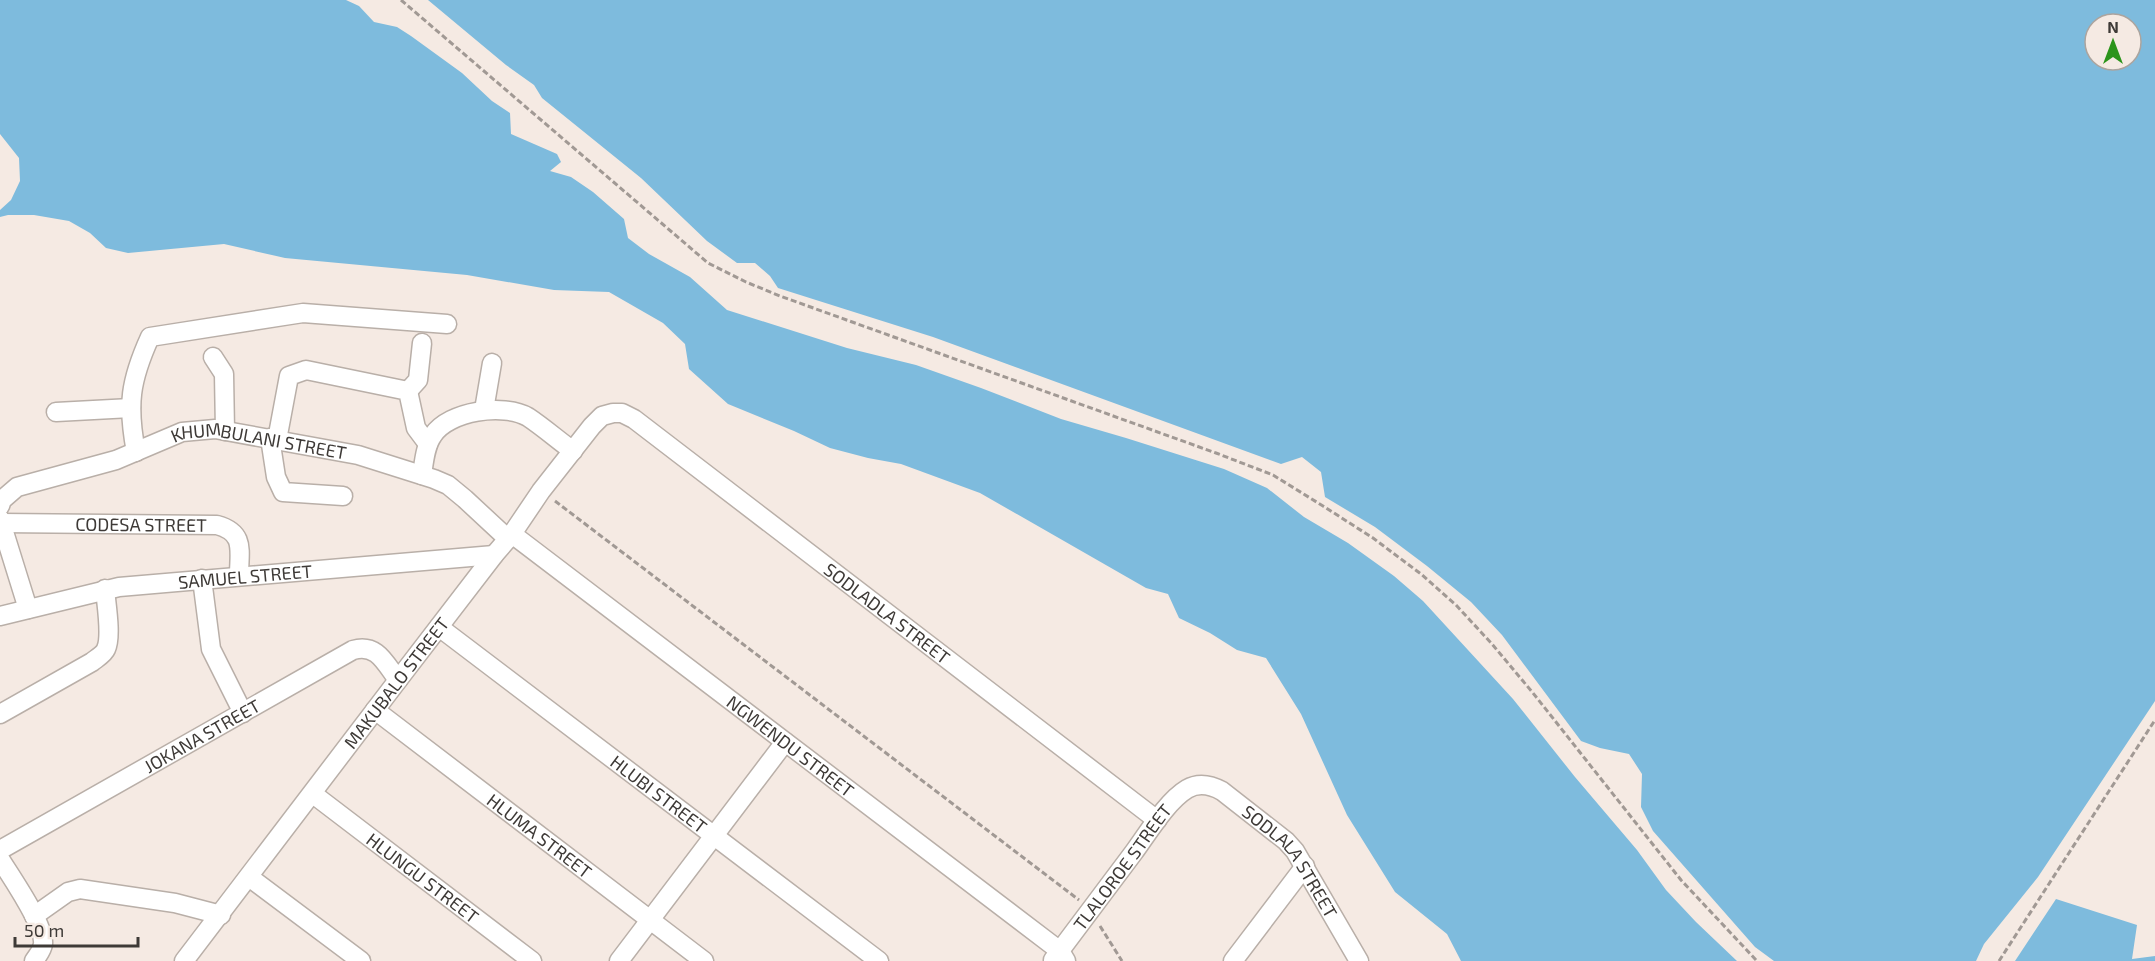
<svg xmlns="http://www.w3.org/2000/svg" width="2155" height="961" font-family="'Exo 2',sans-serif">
<rect width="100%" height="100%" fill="#f5eae3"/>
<!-- water -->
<path fill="#7ebbdd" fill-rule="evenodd" d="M 0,0 L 346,0 L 359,6 L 374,22 L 397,27 L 411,36 L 462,73 L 492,101 L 510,113 L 511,134 L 557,154 L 561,162 L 550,171 L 571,177 L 593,192 L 624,219 L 628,238 L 649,254 L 690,277 L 727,310 L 847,348 L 916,365 L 981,388 L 1061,419 L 1126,438 L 1224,469 L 1267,488 L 1304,517 L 1348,543 L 1394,576 L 1423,601 L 1513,699 L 1575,777 L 1637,850 L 1666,890 L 1696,922 L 1737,961 L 1461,961 L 1447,934 L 1395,892 L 1347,815 L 1301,714 L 1266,658 L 1237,650 L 1210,633 L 1179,618 L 1168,594 L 1146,588 L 980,493 L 901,464 L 868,458 L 830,448 L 794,431 L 728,404 L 689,369 L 685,344 L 663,323 L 609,292 L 554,290 L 467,275 L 285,258 L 224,244 L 128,253 L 106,248 L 90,233 L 69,221 L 34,215 L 8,215 L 0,217 L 0,210 L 11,200 L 20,181 L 19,158 L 0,134 Z
M 428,0 L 2155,0 L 2155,701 L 2038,877 L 1984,944 L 1976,961 L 1774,961 L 1755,947 L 1653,831 L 1641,807 L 1642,774 L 1629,754 L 1600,748 L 1581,741 L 1502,635 L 1471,602 L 1427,566 L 1375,527 L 1325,497 L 1321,472 L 1302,457 L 1281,464 L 933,337 L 778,288 L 770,276 L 755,263 L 737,263 L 707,241 L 641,178 L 542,98 L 534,85 L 506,65 ZM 2095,24 L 2131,24 L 2131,60 L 2095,60 Z
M 2056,899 L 2137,925 L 2132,959 L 2155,956 L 2155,961 L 2015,961 Z"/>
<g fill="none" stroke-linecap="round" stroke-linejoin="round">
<!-- minor casing -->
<g stroke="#b9afa8" stroke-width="21">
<g id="minor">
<path d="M 213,357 L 224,374 L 225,431"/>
<path d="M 408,391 L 418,380 L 422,343"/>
<path d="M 484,410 L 492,363"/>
<path d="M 56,412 L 131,408"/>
<path d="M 270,438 L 276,477 L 283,492 L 343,496"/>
<path d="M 277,440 L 289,376 L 306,370 L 408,391 L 416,428 L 428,444"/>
<path d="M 136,452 C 127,405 130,381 150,337 L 303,313 L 447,324"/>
<path d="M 422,475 C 424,462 425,446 433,435 C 449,411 503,403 528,417 C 543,427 558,440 573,451"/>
<path id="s1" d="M 0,506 L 2,500 L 17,487 L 116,460 L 182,432 L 215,429 L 358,455 L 434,479 L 448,485 L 465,499 L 508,539"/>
<path d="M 0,519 L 28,609"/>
<path id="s2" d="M 0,523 L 217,525 C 246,533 239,551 239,576"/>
<path id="s3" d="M 512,534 L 1060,951 L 1066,961"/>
<path d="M 202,579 L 211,649 L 243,713"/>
<path id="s4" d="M 0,616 L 119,587 L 494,555"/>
<path id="s5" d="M 439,627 L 879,961"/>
<path id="s6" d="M 375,710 L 704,961"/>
<path d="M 0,714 L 92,662 C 97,658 104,654 106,649 C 112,636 106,603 105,589"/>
<path id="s7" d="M 313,794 L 532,961"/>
<path id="s8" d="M 0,850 L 353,650 C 377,643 385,663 398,680"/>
<path d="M 0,859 C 11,877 45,925 43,944 C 42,951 37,956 34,961"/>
<path d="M 249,877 L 361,961"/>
<path d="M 34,916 L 68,892 L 80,889 L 175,903 L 221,915"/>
<path id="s9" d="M 1053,960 C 1080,924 1107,888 1134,852 C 1148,833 1167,801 1187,789 C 1199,782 1211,785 1222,791 L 1286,841 L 1295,851 L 1359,961"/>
<path id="s10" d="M 184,961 L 398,680 L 494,555 L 512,534 L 541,491 L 592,426 L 602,416 L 613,413 L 622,413 L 634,419 L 1157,820"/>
<path d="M 619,961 L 785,742"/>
<path d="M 1233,961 L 1305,866"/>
</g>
</g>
<!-- path -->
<path stroke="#a19994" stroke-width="3" stroke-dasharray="6 3" stroke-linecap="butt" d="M 401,0 L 708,263 L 746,282 L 780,296 L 1216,453 L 1273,475 L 1323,506 L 1373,538 L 1421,574 L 1456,605 L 1492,644 L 1533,693 L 1681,880 L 1757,961
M 555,501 L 1079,900
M 1100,926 L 1122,961
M 1999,961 L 2155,720"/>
<!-- minor -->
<use href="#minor" stroke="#fff" stroke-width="18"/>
</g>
<g text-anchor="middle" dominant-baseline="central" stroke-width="4.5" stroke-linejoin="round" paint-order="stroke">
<!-- street labels -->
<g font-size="18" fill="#3e3a37" stroke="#f5eae3">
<text stroke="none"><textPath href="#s1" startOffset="278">KHUMBULANI STREET</textPath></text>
<text stroke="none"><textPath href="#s2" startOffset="141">CODESA STREET</textPath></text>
<text stroke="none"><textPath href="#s4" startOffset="249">SAMUEL STREET</textPath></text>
<text stroke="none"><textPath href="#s10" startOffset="1040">SODLADLA STREET</textPath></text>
<text stroke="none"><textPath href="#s10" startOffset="350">MAKUBALO STREET</textPath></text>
<text stroke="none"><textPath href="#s8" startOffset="232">JOKANA STREET</textPath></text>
<text stroke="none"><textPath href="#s3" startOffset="350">NGWENDU STREET</textPath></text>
<text stroke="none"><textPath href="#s5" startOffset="276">HLUBI STREET</textPath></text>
<text stroke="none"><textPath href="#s6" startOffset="207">HLUMA STREET</textPath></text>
<text stroke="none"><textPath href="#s9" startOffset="354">SODLALA STREET</textPath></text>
<text stroke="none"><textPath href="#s9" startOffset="116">TLALOROE STREET</textPath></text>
<text stroke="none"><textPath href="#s7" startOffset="138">HLUNGU STREET</textPath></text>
</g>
</g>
<!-- north arrow -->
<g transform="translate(2113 42)"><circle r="28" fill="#f5eae3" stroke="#aca49e" stroke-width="1.5"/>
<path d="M0-4.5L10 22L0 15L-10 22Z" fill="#2b941b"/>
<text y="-9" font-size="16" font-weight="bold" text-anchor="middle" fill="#3e3a37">N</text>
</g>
<!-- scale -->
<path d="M15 937v9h123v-9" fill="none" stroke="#3e3a37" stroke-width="3"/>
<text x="24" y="937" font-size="18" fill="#3e3a37" stroke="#f5eae3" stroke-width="4.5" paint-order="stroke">50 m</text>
</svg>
